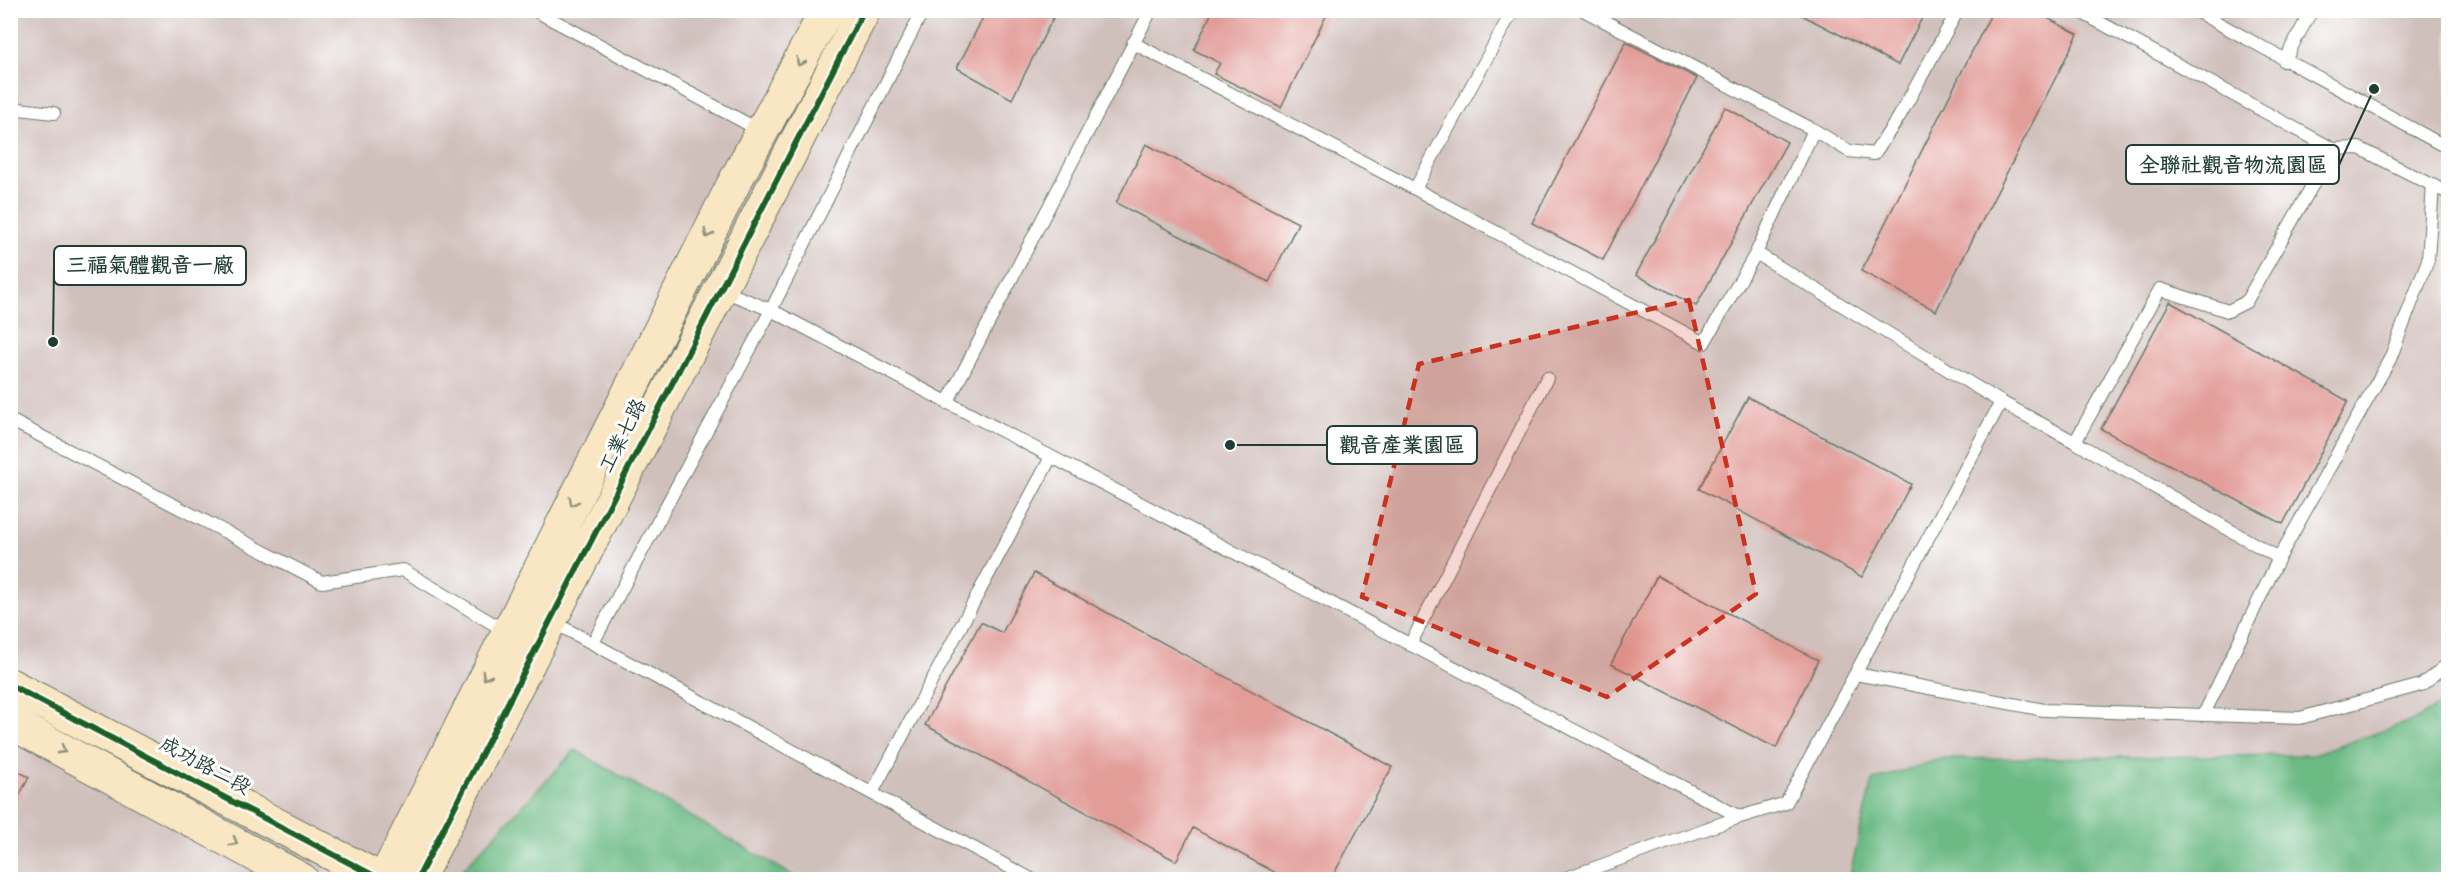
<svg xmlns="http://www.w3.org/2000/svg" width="2459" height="890" font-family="'Gochi Hand','LXGW WenKai TC',sans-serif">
<rect width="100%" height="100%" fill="#fff"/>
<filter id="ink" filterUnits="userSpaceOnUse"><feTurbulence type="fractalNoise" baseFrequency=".0167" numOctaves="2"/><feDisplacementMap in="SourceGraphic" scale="12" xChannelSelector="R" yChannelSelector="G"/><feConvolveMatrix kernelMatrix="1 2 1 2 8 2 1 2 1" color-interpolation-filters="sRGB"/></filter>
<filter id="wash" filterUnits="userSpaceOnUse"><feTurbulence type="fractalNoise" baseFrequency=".008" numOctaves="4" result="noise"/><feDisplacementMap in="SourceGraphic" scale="24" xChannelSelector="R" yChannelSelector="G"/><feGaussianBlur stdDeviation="1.35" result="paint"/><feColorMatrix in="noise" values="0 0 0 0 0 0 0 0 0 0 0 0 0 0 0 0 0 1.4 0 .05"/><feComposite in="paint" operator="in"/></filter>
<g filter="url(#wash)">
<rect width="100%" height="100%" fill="#efe7cc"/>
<!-- industrial -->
<path fill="#d0c0bc" d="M 10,11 L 2448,11 L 2448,879 L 11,879 Z"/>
<!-- forest -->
<path fill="#6cba84" stroke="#467c5c" stroke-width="1.5" d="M 2448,700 L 2448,879 L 1849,879 L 1872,781 L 1939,759 L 2313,755 L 2417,719 Z
M 575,750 L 799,879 L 482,880 L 463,869 Z"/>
<g id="blocks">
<!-- building -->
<path fill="#e29d99" d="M 987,10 L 1057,10 L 1012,99 L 957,68 Z
M 1213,10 L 1329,10 L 1281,107 L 1214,74 L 1220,63 L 1194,50 Z
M 1792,10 L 1926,10 L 1898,65 Z
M 1993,10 L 2032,10 L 2078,34 L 1936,311 L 1861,271 Z
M 1626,42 L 1697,78 L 1603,260 L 1532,223 Z
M 1725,107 L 1787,142 L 1696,306 L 1636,275 Z
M 1146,144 L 1298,223 L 1269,282 L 1116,203 Z
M 2170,302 L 2348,401 L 2283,524 L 2101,429 Z
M 1748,397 L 1911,484 L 1862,577 L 1699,489 Z
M 1034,573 L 1392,767 L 1331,879 L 1287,879 L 1193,828 L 1176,861 L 925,725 L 981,622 L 1002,633 Z
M 1657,576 L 1818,660 L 1776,748 L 1611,664 Z
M 10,767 L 29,777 L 10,813 Z"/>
</g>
</g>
<g filter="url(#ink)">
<use href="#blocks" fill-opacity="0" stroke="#687869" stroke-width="1.5"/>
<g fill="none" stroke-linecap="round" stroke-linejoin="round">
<!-- lane casing -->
<g stroke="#687869" stroke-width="14">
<path id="lane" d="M 534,10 L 761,131
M 1583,10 L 1814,130 L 1849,151 L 1874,154 L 1899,117 L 1958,10
M 2077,10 L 2333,149
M 2194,10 L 2448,148
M 1133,43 L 1415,189 L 1704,343 L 1756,253
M 2284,61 L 2312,10
M 10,108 L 54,113
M 1415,189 L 1513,10
M 721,290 L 771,310 L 1740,817 L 1786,803 L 2001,402 L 1756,253 L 1814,130
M 2001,402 L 2075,442
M 947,403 L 1151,10
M 10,420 L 322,582 L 403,570 L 507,632
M 2279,558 L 2075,442 L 2160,289 L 2228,311 L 2246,302 L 2333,149 L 2359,148 L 2448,193
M 551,621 L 1033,880
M 593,643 L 771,310 L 923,10
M 1410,645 L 1547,378
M 1856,674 L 2044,710 L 2300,718 L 2421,685 L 2448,664
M 2204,714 L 2279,558 L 2390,359 L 2428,260 L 2433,185
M 872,793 L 1051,457
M 1560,880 L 1740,817"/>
</g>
<!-- secondary casing -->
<g stroke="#687869" stroke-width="35">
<path id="secondary" d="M 10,685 L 382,880
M 10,722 L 302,880
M 384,880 L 732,187 L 827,10
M 417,880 L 864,10"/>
</g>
<!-- lane -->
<use href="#lane" stroke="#fff" stroke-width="12"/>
<!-- secondary -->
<use href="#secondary" stroke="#f9e7c3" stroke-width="33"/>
<!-- cycleway casing -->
<g stroke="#fff" stroke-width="10">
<path id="cycleway" d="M 10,685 L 382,880
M 417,880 L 864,10"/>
</g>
<!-- cycleway -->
<use href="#cycleway" stroke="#1b5e20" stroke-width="6"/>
</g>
<!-- one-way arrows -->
<defs><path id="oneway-chevron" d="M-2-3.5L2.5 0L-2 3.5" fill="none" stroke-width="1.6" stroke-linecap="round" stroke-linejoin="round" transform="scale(1.5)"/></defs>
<g stroke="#8c927c">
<use href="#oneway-chevron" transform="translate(800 62) rotate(118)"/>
<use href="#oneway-chevron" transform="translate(708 234) rotate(117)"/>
<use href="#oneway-chevron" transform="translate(573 502) rotate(117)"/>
<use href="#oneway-chevron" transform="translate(486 676) rotate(117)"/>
<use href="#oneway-chevron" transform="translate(62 750) rotate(28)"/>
<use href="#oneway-chevron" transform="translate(234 842) rotate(28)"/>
</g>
</g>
<!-- marked area -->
<path fill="#c8321e" fill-opacity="0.2" stroke="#c8321e" stroke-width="4.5" stroke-dasharray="12 8" stroke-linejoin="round" d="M 1689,300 L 1756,594 L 1607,697 L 1362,597 L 1419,364 Z"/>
<g text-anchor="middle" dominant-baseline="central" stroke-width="6" stroke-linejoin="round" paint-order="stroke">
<!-- street labels -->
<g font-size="20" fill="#1f3d34" stroke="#fff">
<text transform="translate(625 437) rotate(-63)">工業七路</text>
<text transform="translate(204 768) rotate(28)">成功路二段</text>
</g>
</g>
<!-- callouts -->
<path fill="none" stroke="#1f3d34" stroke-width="2" d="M2374 89L2339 165M53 342L54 265M1230 445L1327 445"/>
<g fill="#1f3d34" stroke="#fff" stroke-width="2">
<circle cx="2374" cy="89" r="6"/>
<circle cx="53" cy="342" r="6"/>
<circle cx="1230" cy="445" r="6"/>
</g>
<g fill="#fff" stroke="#1f3d34" stroke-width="2">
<rect x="2126" y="145" width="213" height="39" rx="6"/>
<rect x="54" y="246" width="192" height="39" rx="6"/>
<rect x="1327" y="426" width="150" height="38" rx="6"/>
</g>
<g font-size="21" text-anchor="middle" font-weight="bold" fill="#1f3d34">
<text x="2233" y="172">全聯社觀音物流園區</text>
<text x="150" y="272">三福氣體觀音一廠</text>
<text x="1402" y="452">觀音產業園區</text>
</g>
<!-- margin -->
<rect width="2459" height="890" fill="none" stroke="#fff" stroke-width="36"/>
</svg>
